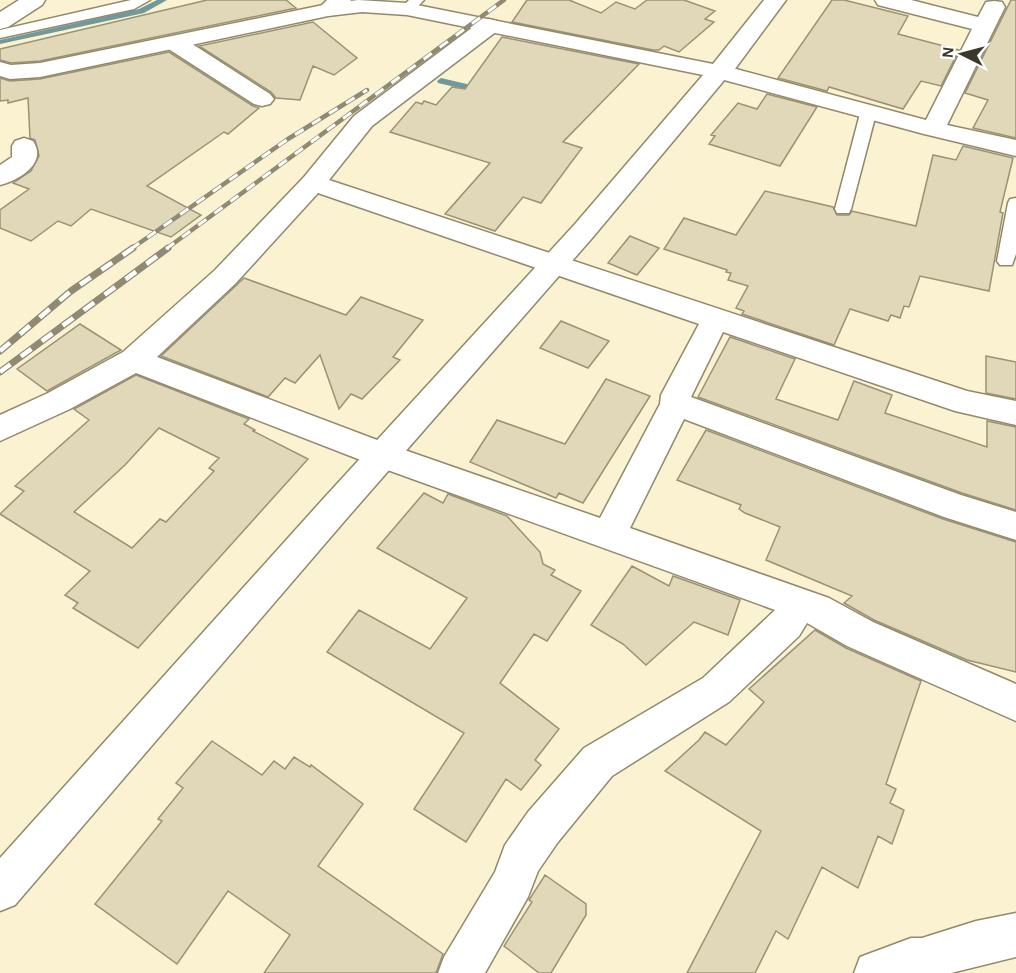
<svg xmlns="http://www.w3.org/2000/svg" width="1016" height="973" font-family="'Alegreya Sans',sans-serif">
<rect width="100%" height="100%" fill="#fbf2d2"/>
<g fill="none" stroke-linecap="round" stroke-linejoin="round">
<!-- stream -->
<path fill="#71999c" fill-rule="evenodd" d="M 157,0 L 167,0 L 144,13 L 0,44 L 0,40 L 139,9 Z
M 441,78 L 484,88 L 485,90 L 481,93 L 438,83 L 437,81 Z"/>
</g>
<!-- building -->
<path fill="#e0d8b8" stroke="#9a9274" stroke-width="1.5" fill-rule="evenodd" d="M 207,0 L 286,0 L 296,8 L 40,61 L 11,63 L 0,60 L 0,49 Z
M 527,0 L 569,0 L 601,13 L 616,2 L 635,9 L 647,0 L 684,0 L 715,11 L 705,19 L 714,22 L 679,52 L 664,46 L 659,50 L 653,50 L 512,22 Z
M 832,0 L 844,0 L 908,16 L 898,34 L 959,50 L 941,86 L 921,81 L 903,109 L 829,87 L 827,91 L 778,78 Z
M 1011,0 L 1016,0 L 1016,138 L 973,128 L 988,100 L 965,93 Z
M 313,22 L 357,58 L 334,75 L 313,66 L 300,100 L 276,98 L 271,92 L 199,46 Z
M 502,37 L 639,64 L 563,142 L 582,148 L 541,203 L 523,197 L 495,231 L 445,214 L 490,163 L 390,132 L 416,102 L 422,104 L 424,101 L 436,105 L 452,87 L 465,89 Z
M 169,52 L 253,106 L 259,108 L 228,134 L 224,132 L 147,186 L 201,215 L 171,237 L 91,209 L 71,226 L 58,221 L 31,241 L 0,228 L 0,210 L 29,189 L 13,183 L 31,171 L 39,156 L 35,140 L 30,138 L 28,98 L 8,103 L 8,100 L 0,101 L 0,78 L 10,81 L 40,79 Z
M 767,94 L 817,107 L 780,166 L 709,144 L 715,136 L 711,135 L 738,103 L 757,109 Z
M 963,146 L 1013,158 L 1000,212 L 1003,213 L 989,291 L 920,276 L 909,307 L 904,306 L 900,318 L 891,315 L 888,321 L 850,309 L 834,345 L 742,314 L 744,311 L 736,308 L 748,286 L 728,280 L 731,273 L 726,272 L 727,270 L 664,249 L 684,218 L 736,235 L 765,191 L 833,207 L 837,215 L 849,215 L 852,211 L 916,226 L 933,155 L 956,160 Z
M 630,236 L 659,248 L 637,275 L 608,263 Z
M 244,278 L 346,315 L 361,297 L 423,320 L 393,357 L 400,360 L 362,399 L 351,394 L 339,409 L 320,355 L 295,383 L 285,378 L 268,397 L 161,356 Z
M 561,321 L 609,341 L 588,368 L 540,348 Z
M 80,324 L 121,350 L 47,391 L 17,369 Z
M 730,337 L 795,359 L 776,399 L 838,420 L 854,381 L 892,395 L 885,413 L 987,447 L 987,421 L 1016,427 L 1016,510 L 962,493 L 698,397 Z
M 986,356 L 1016,362 L 1016,399 L 986,393 Z
M 136,375 L 249,419 L 244,424 L 255,430 L 253,431 L 308,459 L 138,648 L 73,608 L 78,603 L 65,595 L 90,571 L 0,514 L 24,491 L 15,486 L 89,420 L 74,409 ZM 159,428 L 219,458 L 209,468 L 214,471 L 166,522 L 160,519 L 132,548 L 74,512 L 125,465 Z
M 606,379 L 650,396 L 583,503 L 559,493 L 556,498 L 470,462 L 497,420 L 565,444 Z
M 706,430 L 943,519 L 1016,542 L 1016,672 L 967,660 L 874,620 L 844,603 L 852,596 L 766,560 L 780,527 L 745,513 L 739,509 L 741,505 L 677,480 Z
M 424,493 L 443,503 L 448,494 L 507,516 L 540,552 L 543,564 L 555,570 L 551,575 L 581,591 L 547,641 L 534,634 L 500,683 L 559,729 L 535,760 L 541,765 L 521,790 L 506,779 L 466,842 L 414,809 L 464,733 L 327,652 L 359,610 L 430,649 L 467,598 L 377,548 Z
M 632,566 L 669,586 L 673,576 L 740,600 L 728,635 L 694,622 L 646,665 L 623,644 L 591,625 Z
M 815,630 L 846,648 L 921,681 L 886,784 L 896,789 L 890,803 L 904,810 L 892,844 L 878,836 L 858,888 L 822,867 L 788,939 L 776,931 L 755,973 L 687,973 L 761,831 L 665,771 L 699,740 L 705,732 L 726,745 L 764,702 L 749,689 Z
M 212,741 L 262,775 L 274,761 L 285,769 L 294,757 L 310,767 L 311,765 L 363,804 L 318,866 L 443,954 L 436,973 L 264,973 L 290,935 L 228,891 L 177,964 L 95,904 L 162,821 L 158,819 L 183,788 L 176,783 Z
M 545,875 L 586,904 L 586,915 L 551,973 L 539,973 L 504,946 L 532,902 L 529,900 Z"/>
<g fill="none" stroke-linecap="round" stroke-linejoin="round">
<!-- service casing -->
<g stroke="#91896c" stroke-width="3">
<path id="service" d="M 131,0 L 150,0 L 134,9 L 0,38 L 0,30 Z
M 409,0 L 424,0 L 412,12 L 402,12 L 400,9 Z
M 869,105 L 877,110 L 851,209 L 849,213 L 837,213 L 835,209 L 861,110 Z
M 1016,198 L 1016,254 L 1012,265 L 1000,265 L 997,261 L 1008,203 L 1010,199 Z"/>
</g>
<!-- minor casing -->
<g stroke="#91896c" stroke-width="3">
<path id="minor" d="M 19,0 L 45,0 L 42,5 L 8,27 L 0,29 L 0,12 Z
M 327,0 L 351,0 C 343,11 334,18 320,15 L 317,10 Z
M 875,0 L 911,0 L 978,17 L 986,2 L 994,1 L 1002,2 L 1005,7 L 947,125 L 1016,140 L 1016,156 L 924,134 L 713,77 L 709,72 L 713,67 L 721,65 L 926,120 L 972,29 L 878,5 Z
M 489,19 L 497,21 L 500,26 L 497,31 L 372,126 L 329,180 L 967,391 L 1016,401 L 1016,425 L 955,411 L 723,332 L 691,397 L 961,495 L 1016,512 L 1016,540 L 944,517 L 684,419 L 630,528 L 829,598 L 873,622 L 1016,684 L 1016,721 L 847,646 L 807,623 L 799,636 L 729,702 L 612,776 L 558,842 L 538,871 L 528,897 L 485,973 L 438,973 L 444,957 L 495,872 L 505,845 L 528,812 L 584,748 L 703,678 L 775,610 L 371,464 L 136,373 L 70,409 L 0,441 L 0,415 L 48,393 L 123,352 L 215,270 L 304,177 L 354,116 L 481,21 ZM 318,193 L 699,324 L 661,395 L 660,404 L 600,518 L 393,446 L 157,357 L 235,284 Z
M 175,36 L 183,38 L 270,94 L 274,99 L 270,104 L 262,106 L 254,104 L 167,48 L 164,43 L 167,38 Z
M 24,138 L 33,141 C 48,163 19,180 0,185 L 0,165 L 12,157 L 12,146 L 15,141 Z
M 1016,913 L 1016,957 L 951,973 L 854,973 L 860,957 L 911,938 L 922,938 L 976,921 Z"/>
</g>
<!-- tertiary casing -->
<g stroke="#91896c" stroke-width="3">
<path id="tertiary" d="M 358,0 L 407,3 L 713,64 L 764,0 L 786,0 L 729,77 L 726,78 L 593,237 L 348,517 L 15,905 L 0,911 L 0,858 L 324,498 L 575,224 L 703,75 L 407,15 L 362,12 L 328,16 L 40,77 L 10,79 L 0,76 L 0,62 L 11,65 L 40,63 L 328,4 Z"/>
</g>
<!-- service -->
<use href="#service" fill="#fff" fill-rule="evenodd"/>
<!-- minor -->
<use href="#minor" fill="#fff" fill-rule="evenodd"/>
<!-- tertiary -->
<use href="#tertiary" fill="#fff" fill-rule="evenodd"/>
<!-- rail-far1 casing -->
<g stroke="#908a75" stroke-width="4.5">
<path id="rail-far1" d="M 131,249 L 288,139 L 367,90
M 166,249 L 504,0"/>
</g>
<!-- rail casing -->
<g stroke="#908a75" stroke-width="7">
<path id="rail" d="M 0,351 L 71,291 L 133,248
M 0,372 L 168,248"/>
</g>
<!-- rail-far1 -->
<use href="#rail-far1" stroke="#fff" stroke-width="3" stroke-dasharray="10" stroke-linecap="butt"/>
<!-- rail -->
<use href="#rail" stroke="#fff" stroke-width="4.5" stroke-dasharray="13" stroke-linecap="butt"/>
</g>
<!-- north arrow -->
<g transform="translate(962 54) rotate(276)" stroke="#ffffff" stroke-width="4.5" paint-order="stroke">
<path d="M0-4.5L10 22L0 15L-10 22Z" fill="#3b382b"/>
<text y="-9" font-size="16" font-weight="bold" text-anchor="middle" fill="#3b382b">N</text>
</g>
</svg>
